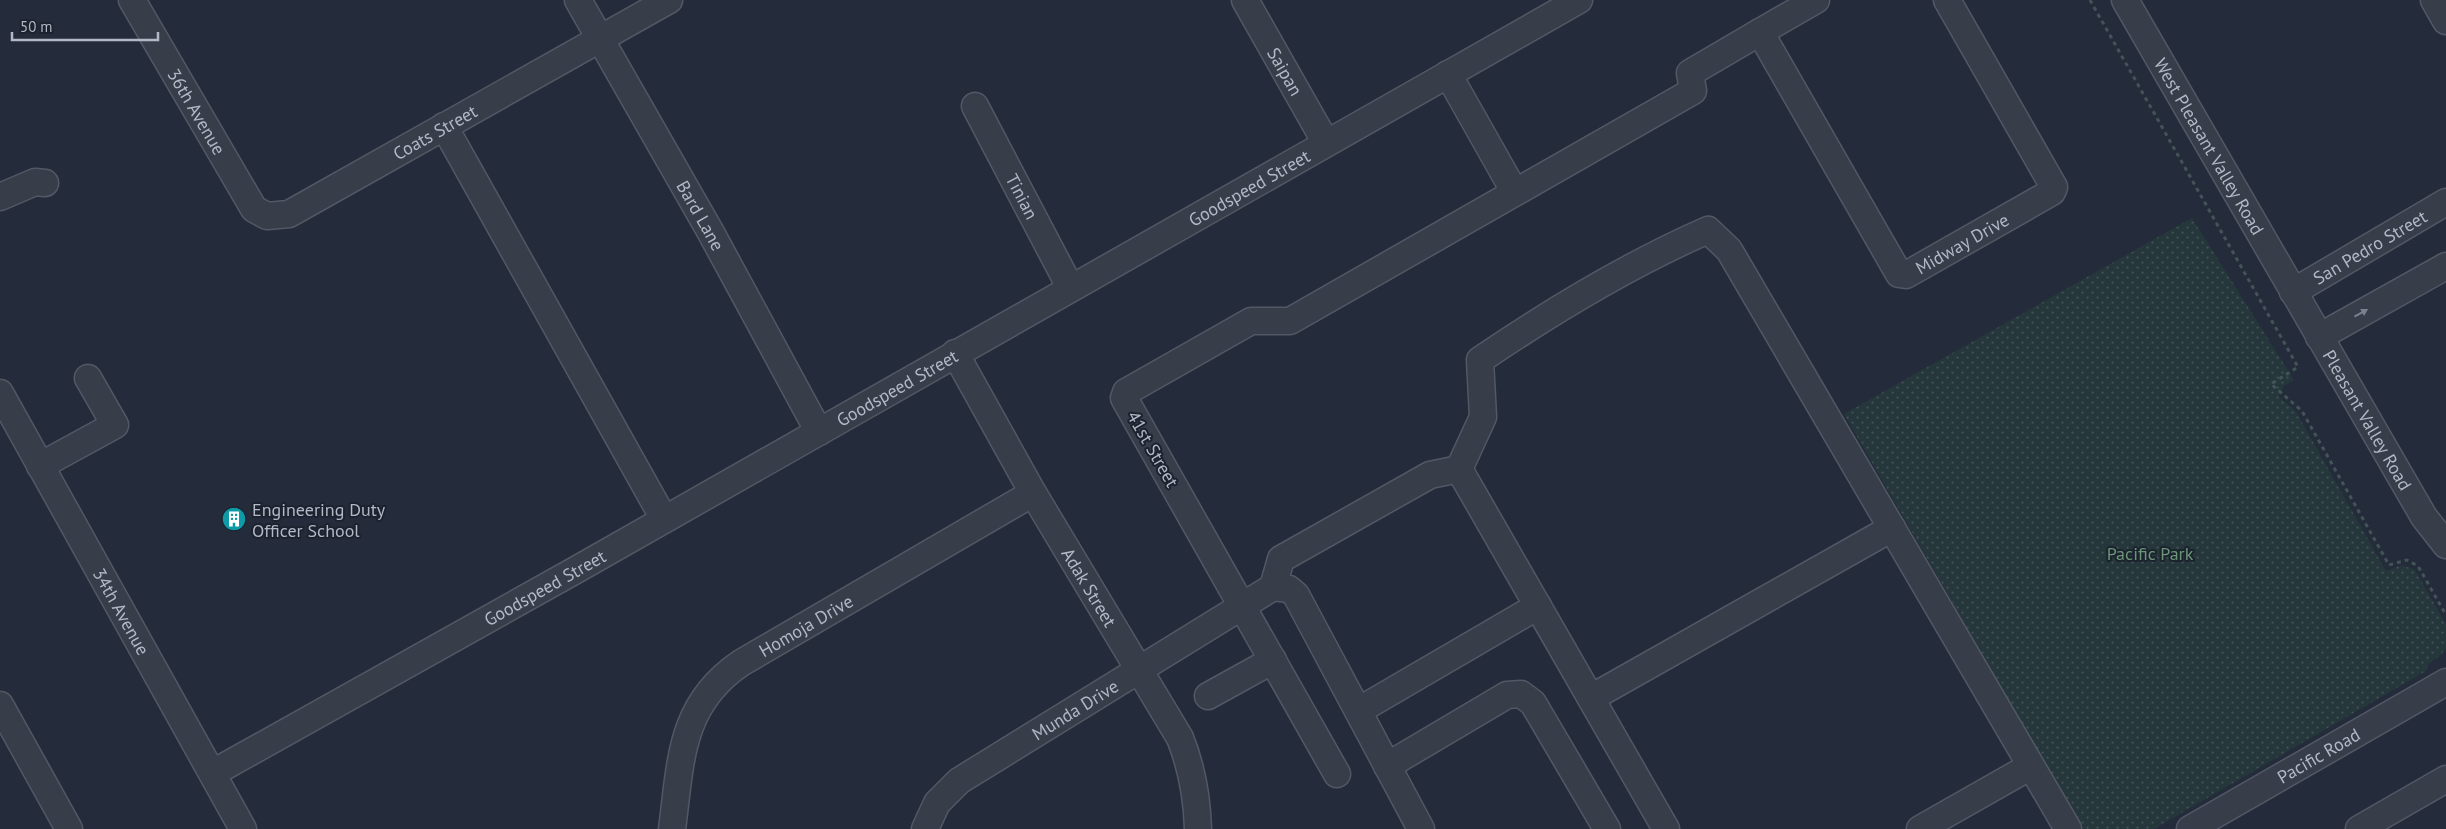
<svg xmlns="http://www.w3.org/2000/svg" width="2446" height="829" font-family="'PT Sans',sans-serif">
<defs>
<pattern id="grass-dots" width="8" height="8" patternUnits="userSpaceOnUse" patternTransform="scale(1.25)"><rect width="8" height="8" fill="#25373b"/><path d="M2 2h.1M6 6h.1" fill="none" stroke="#425256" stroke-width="1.8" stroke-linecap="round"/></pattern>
</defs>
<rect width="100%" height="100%" fill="#242b3a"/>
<!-- grass -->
<path fill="url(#grass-dots)" d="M 2192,218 L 2294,380 L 2284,386 L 2279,397 L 2295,410 L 2386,571 L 2402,565 L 2415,570 L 2446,624 L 2446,648 C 2441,659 2430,657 2426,671 L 2154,829 L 2083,829 L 1844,414 Z"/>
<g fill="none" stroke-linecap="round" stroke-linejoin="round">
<!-- minor casing -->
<g stroke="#525865" stroke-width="29">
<g id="minor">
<path id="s1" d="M 132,0 L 254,209 L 267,216 L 289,214 L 669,0"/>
<path id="s2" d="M 578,0 L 710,231 L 819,432"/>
<path id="s3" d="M 1245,0 L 1326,143"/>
<path id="s4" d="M 1816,0 L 1760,32 L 1899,274 L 1906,275 L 2052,192 L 2054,187 L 1947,0"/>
<path id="s5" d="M 2125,0 L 2424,517 L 2446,545"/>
<path d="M 2434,0 L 2446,21"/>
<path d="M 1448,74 L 1514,191"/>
<path id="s6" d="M 975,106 L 1070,287"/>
<path d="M 444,126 L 664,519"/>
<path d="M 0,197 L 35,182 L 45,183"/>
<path id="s7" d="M 2293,292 L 2446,202"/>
<path d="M 2319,337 L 2446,266"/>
<path id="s8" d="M 955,353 L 1033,493 L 1180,738 C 1192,768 1197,796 1198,829"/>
<path id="s9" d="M 0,393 L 243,829"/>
<path d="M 40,466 L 115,425 L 88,378"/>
<path d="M 1459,469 L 1483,417 L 1480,360 C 1552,311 1628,265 1708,230 L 1729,250 L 2068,829"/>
<path d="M 1273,587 L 1281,559 L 1430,475 L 1459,469 L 1666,829"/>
<path d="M 1208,696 L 1273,660"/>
<path d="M 1591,698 L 1892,528"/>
<path d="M 0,705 L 69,829"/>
<path d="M 1358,711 L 1538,606"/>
<path d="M 1387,766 L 1507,695 L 1521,694 L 1533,703 L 1607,829"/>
<path id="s10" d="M 213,773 L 574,571 L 1579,0"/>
<path d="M 1337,774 L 1124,398 L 1126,392 L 1251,321 L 1290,321 L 1693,91 L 1690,73 L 1760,32"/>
<path id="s11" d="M 672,829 C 681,762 679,705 741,663 L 1033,493"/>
<path id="s12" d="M 925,829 L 937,803 L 959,781 L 1273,587 L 1289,589 L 1296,595 L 1421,829"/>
<path d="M 1920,829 L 2031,766"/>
<path id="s13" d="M 2190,829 L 2446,682"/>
<path d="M 2359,829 L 2446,779"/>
</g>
</g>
<!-- path -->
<path stroke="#435458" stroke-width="3" stroke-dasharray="4 4" stroke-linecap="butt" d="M 2090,0 L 2298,367 L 2271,384 L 2302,411 L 2389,565 L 2407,560 L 2418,566 L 2446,615"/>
<!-- minor -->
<use href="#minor" stroke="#373e4a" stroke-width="26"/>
</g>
<!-- one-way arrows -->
<defs><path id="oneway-solid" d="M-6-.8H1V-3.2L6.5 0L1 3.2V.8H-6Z" transform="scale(1.25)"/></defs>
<use fill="#7b818e" href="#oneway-solid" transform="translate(2361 313) rotate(-29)"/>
<!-- icons -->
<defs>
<g id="building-disc" transform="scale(1.25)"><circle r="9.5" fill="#0f9aa8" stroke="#1c232f"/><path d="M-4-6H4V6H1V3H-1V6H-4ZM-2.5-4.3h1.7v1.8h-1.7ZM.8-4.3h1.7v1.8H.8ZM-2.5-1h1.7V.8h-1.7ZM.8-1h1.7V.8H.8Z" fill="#fff"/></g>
</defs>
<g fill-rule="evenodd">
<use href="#building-disc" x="234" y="519"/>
</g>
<g text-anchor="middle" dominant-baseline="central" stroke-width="4" stroke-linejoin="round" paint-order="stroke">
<!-- street labels -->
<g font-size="18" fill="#b2b8c6" stroke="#1c232f">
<text stroke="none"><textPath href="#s3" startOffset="82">Saipan</textPath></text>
<text stroke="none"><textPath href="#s1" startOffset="129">36th Avenue</textPath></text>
<text stroke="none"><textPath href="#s1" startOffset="446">Coats Street</textPath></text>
<text stroke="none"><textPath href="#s5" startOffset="169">West Pleasant Valley Road</textPath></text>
<text stroke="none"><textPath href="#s10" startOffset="1190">Goodspeed Street</textPath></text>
<text stroke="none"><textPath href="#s6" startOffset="102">Tinian</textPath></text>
<text stroke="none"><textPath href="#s2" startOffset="248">Bard Lane</textPath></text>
<text stroke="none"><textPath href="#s4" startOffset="415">Midway Drive</textPath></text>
<text stroke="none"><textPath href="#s7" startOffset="89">San Pedro Street</textPath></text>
<text stroke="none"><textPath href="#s10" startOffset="785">Goodspeed Street</textPath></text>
<text stroke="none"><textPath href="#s5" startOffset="485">Pleasant Valley Road</textPath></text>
<text transform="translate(1153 449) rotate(60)">41st Street</text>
<text stroke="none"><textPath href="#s10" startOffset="380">Goodspeed Street</textPath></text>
<text stroke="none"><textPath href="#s8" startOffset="270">Adak Street</textPath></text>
<text stroke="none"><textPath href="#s9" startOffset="250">34th Avenue</textPath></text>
<text stroke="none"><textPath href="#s11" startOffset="262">Homoja Drive</textPath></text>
<text stroke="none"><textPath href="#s12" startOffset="196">Munda Drive</textPath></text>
<text stroke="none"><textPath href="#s13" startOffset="148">Pacific Road</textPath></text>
</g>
<!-- poi labels -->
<g font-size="18" fill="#b2b8c6" stroke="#1c232f" text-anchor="start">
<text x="252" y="509">Engineering Duty<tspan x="252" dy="21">Officer School</tspan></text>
</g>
<!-- park labels -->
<g font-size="18" fill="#6b9678" stroke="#1c232f">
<text x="2150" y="553">Pacific Park</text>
</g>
</g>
<!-- scale -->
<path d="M12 32v8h146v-8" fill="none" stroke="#b2b8c6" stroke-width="2.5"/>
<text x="20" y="32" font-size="15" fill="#b2b8c6" stroke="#1c232f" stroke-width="4" paint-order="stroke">50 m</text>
</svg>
